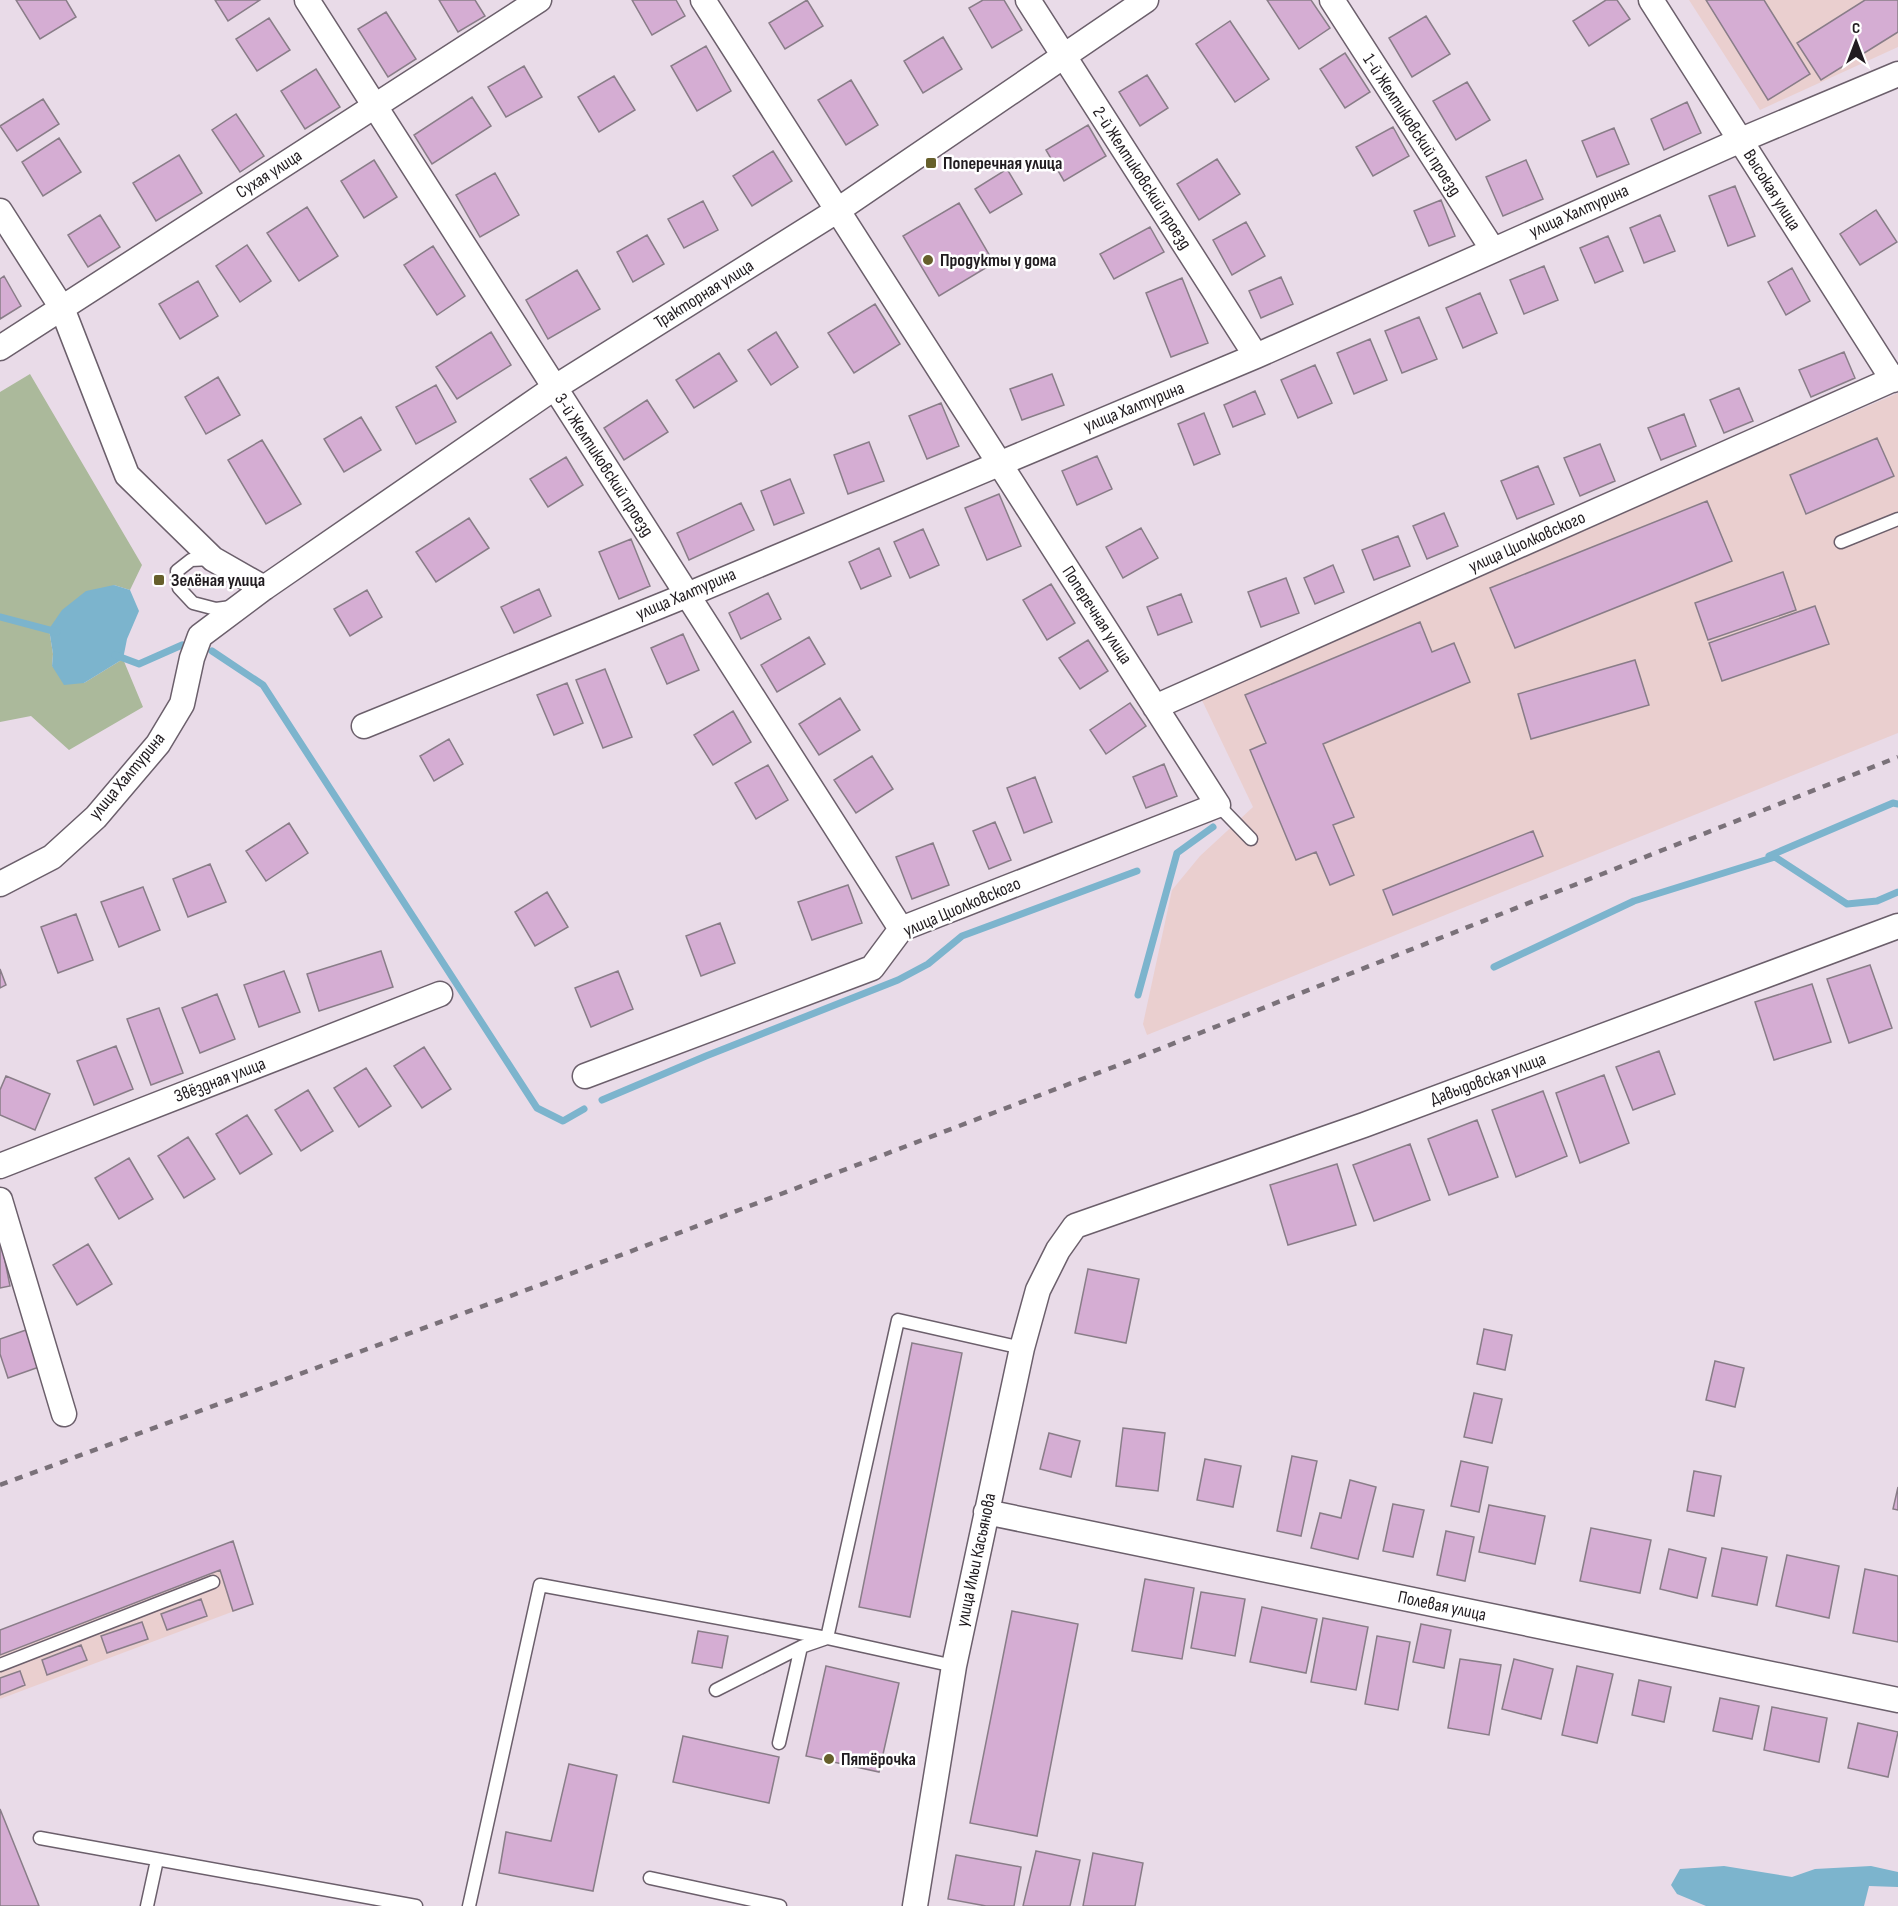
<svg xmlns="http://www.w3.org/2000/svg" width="1898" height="1906" font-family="'Sofia Sans Condensed',sans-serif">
<rect width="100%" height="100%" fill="#e9dbe8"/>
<!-- industrial -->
<path fill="#eacfcf" d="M 1689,0 L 1898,0 L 1898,47 L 1760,110 Z
M 1898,393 L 1898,733 L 1147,1035 L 1143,1024 L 1172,890 L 1200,856 L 1253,807 L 1199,694 Z
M 233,1541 L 253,1604 L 0,1699 L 0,1630 Z"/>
<!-- green -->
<path fill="#abb99b" d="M 30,374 L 142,565 L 130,590 L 114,585 L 49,629 L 53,654 L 52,666 L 84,683 L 123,659 L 143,707 L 69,750 L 31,716 L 0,722 L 0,392 Z"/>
<!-- water -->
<path fill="#7cb4cd" d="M 114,585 L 130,590 L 139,611 L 127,639 L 123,659 L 84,683 L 64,685 L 52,666 L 53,654 L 49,629 L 62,610 L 86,591 Z
M 1724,1866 L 1792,1877 L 1815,1869 L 1871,1866 L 1898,1872 L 1898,1887 L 1869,1886 L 1864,1906 L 1706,1906 L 1677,1894 L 1671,1885 L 1680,1869 Z"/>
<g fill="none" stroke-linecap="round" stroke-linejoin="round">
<!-- stream -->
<path stroke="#7cb4cd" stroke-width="7" d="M 0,617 L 57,632
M 212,651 L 263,685 L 537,1108 L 563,1121 L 584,1109
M 115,655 L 139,664 L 182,645
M 1769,856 L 1893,803 L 1898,804
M 1494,967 L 1634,901 L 1775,857 L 1847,904 L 1877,901 L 1898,892
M 1138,995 L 1177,853 L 1213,827
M 602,1100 L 706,1056 L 898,980 L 928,964 L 962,936 L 1137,871"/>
</g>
<!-- building -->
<path fill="#d5add3" stroke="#897d88" stroke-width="1.5" d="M 16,0 L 66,0 L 76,17 L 40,39 Z
M 215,0 L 260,0 L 228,21 Z
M 439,0 L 475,0 L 485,16 L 458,32 Z
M 632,0 L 676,0 L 685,16 L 652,35 Z
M 807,0 L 823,26 L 785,49 L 769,23 Z
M 983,0 L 1004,0 L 1022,30 L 992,48 L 969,8 Z
M 1267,0 L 1311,0 L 1330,28 L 1299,49 Z
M 1606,0 L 1617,0 L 1630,19 L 1589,46 L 1573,21 Z
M 1706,0 L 1764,0 L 1810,74 L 1768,100 Z
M 1865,0 L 1898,0 L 1898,32 L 1821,80 L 1797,43 Z
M 386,12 L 416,59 L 388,77 L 358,29 Z
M 1426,16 L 1450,54 L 1412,77 L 1389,38 Z
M 269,18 L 290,50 L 257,71 L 236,39 Z
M 1230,21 L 1269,79 L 1235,102 L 1196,44 Z
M 943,37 L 962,69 L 923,93 L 904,61 Z
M 706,46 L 731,91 L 697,111 L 671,66 Z
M 1345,53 L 1370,92 L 1345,108 L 1320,69 Z
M 524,66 L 542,97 L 506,117 L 488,87 Z
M 316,69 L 340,107 L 305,129 L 281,91 Z
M 1147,75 L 1168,108 L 1140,126 L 1119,92 Z
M 614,76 L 635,110 L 599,132 L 578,97 Z
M 851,80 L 878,125 L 846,145 L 818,100 Z
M 1467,82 L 1490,120 L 1456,140 L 1433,101 Z
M 472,97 L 491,126 L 432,164 L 414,135 Z
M 43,99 L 59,124 L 17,151 L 0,126 Z
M 1687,102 L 1701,133 L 1664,150 L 1651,119 Z
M 236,114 L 264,156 L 240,172 L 212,130 Z
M 1088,125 L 1106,156 L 1064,181 L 1046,150 Z
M 1393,127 L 1409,156 L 1373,176 L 1356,147 Z
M 1614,128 L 1629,164 L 1597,177 L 1582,141 Z
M 59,138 L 81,172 L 43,196 L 22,162 Z
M 773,151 L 792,181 L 752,206 L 733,176 Z
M 179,155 L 202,193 L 156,221 L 133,183 Z
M 1217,159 L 1240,194 L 1199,220 L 1177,184 Z
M 374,160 L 397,197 L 364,218 L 341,181 Z
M 1526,160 L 1543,199 L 1503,216 L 1486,177 Z
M 1007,169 L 1022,194 L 990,213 L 975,189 Z
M 495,173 L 519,215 L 480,237 L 456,195 Z
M 1735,186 L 1755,236 L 1728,246 L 1709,196 Z
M 1441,200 L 1455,236 L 1429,246 L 1414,211 Z
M 703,201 L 718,230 L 684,248 L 668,219 Z
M 959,203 L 994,263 L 939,296 L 903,236 Z
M 307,207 L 338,256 L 299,281 L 267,233 Z
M 1876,210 L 1897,242 L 1860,265 L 1840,234 Z
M 100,215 L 120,247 L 88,267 L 68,235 Z
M 1660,215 L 1675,251 L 1644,263 L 1630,228 Z
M 1246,222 L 1265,256 L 1232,275 L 1213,240 Z
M 1150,227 L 1164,252 L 1114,279 L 1100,254 Z
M 647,235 L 664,264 L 633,282 L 617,252 Z
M 1608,236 L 1623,271 L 1595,283 L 1580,248 Z
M 247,245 L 271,281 L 240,302 L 216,266 Z
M 433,246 L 465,296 L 437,315 L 404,265 Z
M 1544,266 L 1558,300 L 1524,314 L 1510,280 Z
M 1792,268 L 1810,301 L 1786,315 L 1768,282 Z
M 577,270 L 600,309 L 548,339 L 526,300 Z
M 4,276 L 21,306 L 0,319 L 0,279 Z
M 1281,277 L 1293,304 L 1261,318 L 1249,291 Z
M 1182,278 L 1208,343 L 1171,357 L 1146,293 Z
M 198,281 L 218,316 L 180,339 L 159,304 Z
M 1480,293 L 1497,333 L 1463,348 L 1446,308 Z
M 875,304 L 900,344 L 854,373 L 828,333 Z
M 1419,317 L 1437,359 L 1402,373 L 1385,331 Z
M 491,332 L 511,365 L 457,399 L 436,367 Z
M 776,332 L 798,367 L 771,385 L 748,350 Z
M 1370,339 L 1387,380 L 1354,394 L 1337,353 Z
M 1844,352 L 1855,378 L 1811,397 L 1799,370 Z
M 719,353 L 737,381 L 694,408 L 676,380 Z
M 1315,365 L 1332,403 L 1298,418 L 1281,380 Z
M 1052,374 L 1064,405 L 1022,420 L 1010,389 Z
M 218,377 L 240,415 L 206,434 L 185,397 Z
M 436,385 L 456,422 L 416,444 L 396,407 Z
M 1739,388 L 1753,421 L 1724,433 L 1710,400 Z
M 1255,391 L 1265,414 L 1233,427 L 1224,405 Z
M 647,400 L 668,432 L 624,460 L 604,428 Z
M 941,403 L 959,446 L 927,459 L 909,416 Z
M 1204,413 L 1220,454 L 1194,465 L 1178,424 Z
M 1684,414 L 1696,446 L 1661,460 L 1648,428 Z
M 361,417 L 381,450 L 344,472 L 324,439 Z
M 1877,438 L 1894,476 L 1806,514 L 1790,475 Z
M 262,440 L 301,504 L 266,524 L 228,460 Z
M 869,442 L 884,481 L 848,494 L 834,455 Z
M 1600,444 L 1615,481 L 1580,496 L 1564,458 Z
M 1097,456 L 1112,489 L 1077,505 L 1062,471 Z
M 566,457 L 583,485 L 548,507 L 530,479 Z
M 1538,466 L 1554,504 L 1517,519 L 1501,481 Z
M 790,479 L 804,513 L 774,525 L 761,491 Z
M 999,494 L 1021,546 L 987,560 L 965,508 Z
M 1707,501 L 1732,561 L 1515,648 L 1490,588 Z
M 741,503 L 754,530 L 689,560 L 677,533 Z
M 1444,513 L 1458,546 L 1427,559 L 1413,526 Z
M 469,518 L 489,548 L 436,582 L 416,552 Z
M 1141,528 L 1158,558 L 1123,578 L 1106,547 Z
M 923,529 L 939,565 L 910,578 L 894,542 Z
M 1398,536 L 1410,566 L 1374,580 L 1362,550 Z
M 631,539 L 650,586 L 619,599 L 599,552 Z
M 879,548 L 891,576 L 861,589 L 849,562 Z
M 1333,565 L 1344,592 L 1315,604 L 1304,578 Z
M 1783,572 L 1796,610 L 1708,640 L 1695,603 Z
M 1286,578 L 1299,613 L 1261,627 L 1248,592 Z
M 1051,584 L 1075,623 L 1047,640 L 1023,600 Z
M 539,589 L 551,616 L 514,633 L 501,607 Z
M 367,590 L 382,617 L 350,636 L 334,609 Z
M 768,593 L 781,619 L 741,639 L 729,613 Z
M 1181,594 L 1192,622 L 1158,635 L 1147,607 Z
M 1815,606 L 1829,644 L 1722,681 L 1709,643 Z
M 1420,622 L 1432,652 L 1454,643 L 1470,682 L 1323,744 L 1354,817 L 1333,825 L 1354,875 L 1330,885 L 1316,852 L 1296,860 L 1250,750 L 1266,743 L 1245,695 Z
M 683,634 L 699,670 L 667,684 L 651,648 Z
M 809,637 L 825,664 L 777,692 L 761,665 Z
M 1088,640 L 1108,671 L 1080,689 L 1059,658 Z
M 1635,660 L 1649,705 L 1531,739 L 1518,694 Z
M 605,669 L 632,737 L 603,748 L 576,680 Z
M 567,683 L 583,723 L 554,735 L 537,695 Z
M 840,698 L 860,730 L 819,755 L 799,724 Z
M 1130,703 L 1146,726 L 1106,754 L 1090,730 Z
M 733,711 L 751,742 L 713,765 L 694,735 Z
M 449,739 L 463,764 L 434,781 L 420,756 Z
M 872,756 L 893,789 L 856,813 L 834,780 Z
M 1164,764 L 1177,796 L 1146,808 L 1133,777 Z
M 768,765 L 788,800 L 756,819 L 735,783 Z
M 1035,777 L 1052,822 L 1024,833 L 1007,788 Z
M 995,822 L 1011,860 L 989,869 L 973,831 Z
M 289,823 L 308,853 L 266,881 L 246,851 Z
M 1533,831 L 1543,856 L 1393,915 L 1383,890 Z
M 933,843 L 949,885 L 912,899 L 896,857 Z
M 210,864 L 226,902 L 188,917 L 173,879 Z
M 848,885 L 862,923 L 812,940 L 798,902 Z
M 143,887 L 160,930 L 119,947 L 101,902 Z
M 547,892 L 568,927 L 535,946 L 515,912 Z
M 76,914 L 93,960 L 58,973 L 41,927 Z
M 720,923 L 735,963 L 701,976 L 686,936 Z
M 381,951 L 393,987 L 319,1011 L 307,974 Z
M 1870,965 L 1892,1028 L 1849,1043 L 1827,979 Z
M 0,969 L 6,985 L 0,988 Z
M 284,971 L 300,1012 L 259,1027 L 244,985 Z
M 618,971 L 633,1009 L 591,1027 L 575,988 Z
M 1812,984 L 1831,1042 L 1774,1060 L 1755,1002 Z
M 217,994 L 235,1039 L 200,1053 L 182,1008 Z
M 159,1008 L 183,1073 L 151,1085 L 127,1019 Z
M 116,1046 L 133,1089 L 94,1105 L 77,1061 Z
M 424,1047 L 451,1089 L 422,1108 L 394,1066 Z
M 1659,1051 L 1675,1094 L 1633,1110 L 1616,1067 Z
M 366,1068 L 391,1106 L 359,1127 L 334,1088 Z
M 1604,1075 L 1629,1143 L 1580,1163 L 1556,1093 Z
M 6,1076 L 50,1094 L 35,1130 L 0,1115 L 0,1090 Z
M 308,1090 L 333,1131 L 301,1151 L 275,1110 Z
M 1543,1091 L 1567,1156 L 1516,1177 L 1492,1110 Z
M 247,1115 L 272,1154 L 240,1174 L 216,1134 Z
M 1477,1120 L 1498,1177 L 1449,1195 L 1428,1139 Z
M 188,1137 L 215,1179 L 184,1198 L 158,1156 Z
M 1410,1144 L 1430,1200 L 1374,1221 L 1353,1165 Z
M 129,1158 L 153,1199 L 119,1219 L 95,1178 Z
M 1337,1164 L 1356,1225 L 1288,1245 L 1270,1185 Z
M 1,1241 L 10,1286 L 0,1288 L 0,1242 Z
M 88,1244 L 112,1284 L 77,1305 L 53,1265 Z
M 1088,1269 L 1139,1279 L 1126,1343 L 1075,1333 Z
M 1484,1329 L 1512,1335 L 1505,1370 L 1477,1364 Z
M 26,1330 L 39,1367 L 8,1378 L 0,1354 L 0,1339 Z
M 912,1343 L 962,1353 L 910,1617 L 859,1607 Z
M 1715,1361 L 1744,1368 L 1735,1407 L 1706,1400 Z
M 1474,1393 L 1502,1399 L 1492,1443 L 1464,1437 Z
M 1123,1428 L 1165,1433 L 1158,1491 L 1116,1486 Z
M 1049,1433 L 1080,1441 L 1071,1477 L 1040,1469 Z
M 1292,1456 L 1317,1461 L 1301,1536 L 1277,1531 Z
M 1205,1459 L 1241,1466 L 1233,1507 L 1197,1500 Z
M 1461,1461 L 1488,1467 L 1479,1512 L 1451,1506 Z
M 1694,1471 L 1721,1476 L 1714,1516 L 1687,1511 Z
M 1350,1480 L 1376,1487 L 1358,1559 L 1311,1548 L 1320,1513 L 1341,1518 Z
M 1898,1487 L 1898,1510 L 1893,1509 Z
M 1393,1504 L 1424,1510 L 1413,1557 L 1383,1551 Z
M 1489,1505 L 1545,1516 L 1535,1564 L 1479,1552 Z
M 1591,1528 L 1651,1540 L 1640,1593 L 1580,1581 Z
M 1446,1531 L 1474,1537 L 1465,1581 L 1437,1575 Z
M 233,1541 L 253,1604 L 233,1611 L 220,1570 L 0,1655 L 0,1630 Z
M 1722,1548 L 1767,1557 L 1757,1605 L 1712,1596 Z
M 1669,1549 L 1706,1558 L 1697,1598 L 1660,1589 Z
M 1787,1555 L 1839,1566 L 1829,1618 L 1776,1606 Z
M 1865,1569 L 1898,1576 L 1898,1642 L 1853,1633 Z
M 1145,1579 L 1194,1588 L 1182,1659 L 1132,1651 Z
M 1201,1592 L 1245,1599 L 1235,1656 L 1191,1648 Z
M 201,1599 L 207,1616 L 167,1630 L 161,1614 Z
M 1262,1607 L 1317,1619 L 1306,1673 L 1250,1662 Z
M 1012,1611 L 1078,1624 L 1037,1836 L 970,1823 Z
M 1323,1618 L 1368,1627 L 1356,1690 L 1311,1682 Z
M 142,1622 L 148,1639 L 107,1653 L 101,1636 Z
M 1421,1624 L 1451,1630 L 1444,1668 L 1413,1662 Z
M 698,1631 L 728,1636 L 722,1668 L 692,1663 Z
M 1377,1636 L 1410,1642 L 1398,1710 L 1365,1704 Z
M 81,1645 L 87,1660 L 47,1675 L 42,1660 Z
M 1460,1659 L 1501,1665 L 1489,1735 L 1448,1728 Z
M 1514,1659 L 1553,1669 L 1541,1719 L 1502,1709 Z
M 826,1666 L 899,1683 L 879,1772 L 806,1756 Z
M 1577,1666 L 1613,1674 L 1597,1743 L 1562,1735 Z
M 20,1671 L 25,1685 L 0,1695 L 0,1678 Z
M 1639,1680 L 1671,1687 L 1664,1722 L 1632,1715 Z
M 1720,1698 L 1759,1706 L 1752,1739 L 1713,1731 Z
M 1772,1707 L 1827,1718 L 1819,1762 L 1764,1750 Z
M 1858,1723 L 1898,1732 L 1888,1777 L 1848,1768 Z
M 683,1736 L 779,1757 L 769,1803 L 673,1782 Z
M 569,1764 L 617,1775 L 593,1891 L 499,1873 L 506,1832 L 551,1841 Z
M 0,1810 L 0,1809 L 39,1906 L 0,1906 Z
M 1036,1851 L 1080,1860 L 1070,1906 L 1023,1906 Z
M 1093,1853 L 1143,1863 L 1135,1906 L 1083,1906 Z
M 956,1855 L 1021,1867 L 1014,1906 L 986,1906 L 948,1899 Z"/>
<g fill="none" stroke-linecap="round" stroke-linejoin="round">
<!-- lane casing -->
<g stroke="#6b5f6b" stroke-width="15">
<path id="lane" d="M 1841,542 L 1898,519
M 211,559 L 191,560 L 177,571 L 179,588 L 193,603 L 216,609 L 231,607
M 1218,805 L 1251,839
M 0,1665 L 213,1582
M 716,1690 L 801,1647 L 827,1638 L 898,1320 L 1022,1348
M 779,1743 L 801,1647
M 40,1838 L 416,1906
M 650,1878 L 780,1906
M 147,1906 L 157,1860
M 469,1906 L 540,1585 L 827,1638 L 954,1666"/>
</g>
<!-- street casing -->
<g stroke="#6b5f6b" stroke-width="27">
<path id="street" d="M 307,0 L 901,929
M 1028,0 L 1256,356
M 1332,0 L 1493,250
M 1651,0 L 1893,380
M 0,211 L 62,308 L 127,475 L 213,559 L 264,588
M 0,348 L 539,0
M 1155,707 L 1898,377
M 364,726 L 687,595 L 1256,356 L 1741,140 L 1898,74
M 0,884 L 52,857 L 96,817 L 158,744 L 182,704 L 192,658 L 200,636 L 264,588 L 554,388 L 838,210 L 1146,0
M 585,1076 L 872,968 L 901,929 L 1218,805 L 703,0
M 0,1166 L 440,994
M 0,1200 L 64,1414
M 986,1512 L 1898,1700
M 915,1906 L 954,1666 L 1022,1348 L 1038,1290 L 1058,1250 L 1075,1226 L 1364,1125 L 1898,926"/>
</g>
<!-- lane -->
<use href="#lane" stroke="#fff" stroke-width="12"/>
<!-- street -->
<use href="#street" stroke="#fff" stroke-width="24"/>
<!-- rail -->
<path stroke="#7a7179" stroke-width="4.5" stroke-dasharray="8 8" stroke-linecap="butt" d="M 0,1485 L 629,1252 L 1124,1063 L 1898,757"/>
</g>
<!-- markers -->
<g fill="#665f2b" stroke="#fff" stroke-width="2">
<rect x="925" y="157" width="12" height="12" rx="3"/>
<circle cx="928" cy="260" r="6"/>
<rect x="153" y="574" width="12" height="12" rx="3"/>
<circle cx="829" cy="1759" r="6"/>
</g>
<g text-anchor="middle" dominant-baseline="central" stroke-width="5" stroke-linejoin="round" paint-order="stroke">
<!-- street labels -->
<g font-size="18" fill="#211c20" stroke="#fff">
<text transform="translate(1412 125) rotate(57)">1-й Желтиковский проезд</text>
<text transform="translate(269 174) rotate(-33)">Сухая улица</text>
<text transform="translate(1142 178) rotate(57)">2-й Желтиковский проезд</text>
<text transform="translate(1772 190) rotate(58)">Высокая улица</text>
<text transform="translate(1579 211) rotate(-24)">улица Халтурина</text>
<text transform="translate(704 294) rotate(-32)">Тракторная улица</text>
<text transform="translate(1134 407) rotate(-22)">улица Халтурина</text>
<text transform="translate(604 465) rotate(57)">3-й Желтиковский проезд</text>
<text transform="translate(1527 542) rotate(-24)">улица Циолковского</text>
<text transform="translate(686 594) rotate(-23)">улица Халтурина</text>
<text transform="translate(1097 615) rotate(57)">Поперечная улица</text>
<text transform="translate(127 776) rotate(-50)">улица Халтурина</text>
<text transform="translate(962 907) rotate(-23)">улица Циолковского</text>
<text transform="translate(1488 1079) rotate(-20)">Давыдовская улица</text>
<text transform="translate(220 1080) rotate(-21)">Звёздная улица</text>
<text transform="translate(976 1560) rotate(-78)">улица Ильи Касьянова</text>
<text transform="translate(1442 1606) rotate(12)">Полевая улица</text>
</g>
<!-- poi labels -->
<g font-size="18" font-weight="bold" fill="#211c20" stroke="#fff" text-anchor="start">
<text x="943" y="163">Поперечная улица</text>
<text x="940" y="260">Продукты у дома</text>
<text x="171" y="580">Зелёная улица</text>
<text x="841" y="1759">Пятёрочка</text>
</g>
</g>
<!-- north arrow -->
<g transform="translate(1856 42)" stroke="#ffffff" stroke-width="4.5" paint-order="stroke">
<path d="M0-4.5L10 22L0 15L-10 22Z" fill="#211c20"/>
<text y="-9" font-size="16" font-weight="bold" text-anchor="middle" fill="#211c20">С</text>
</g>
</svg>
